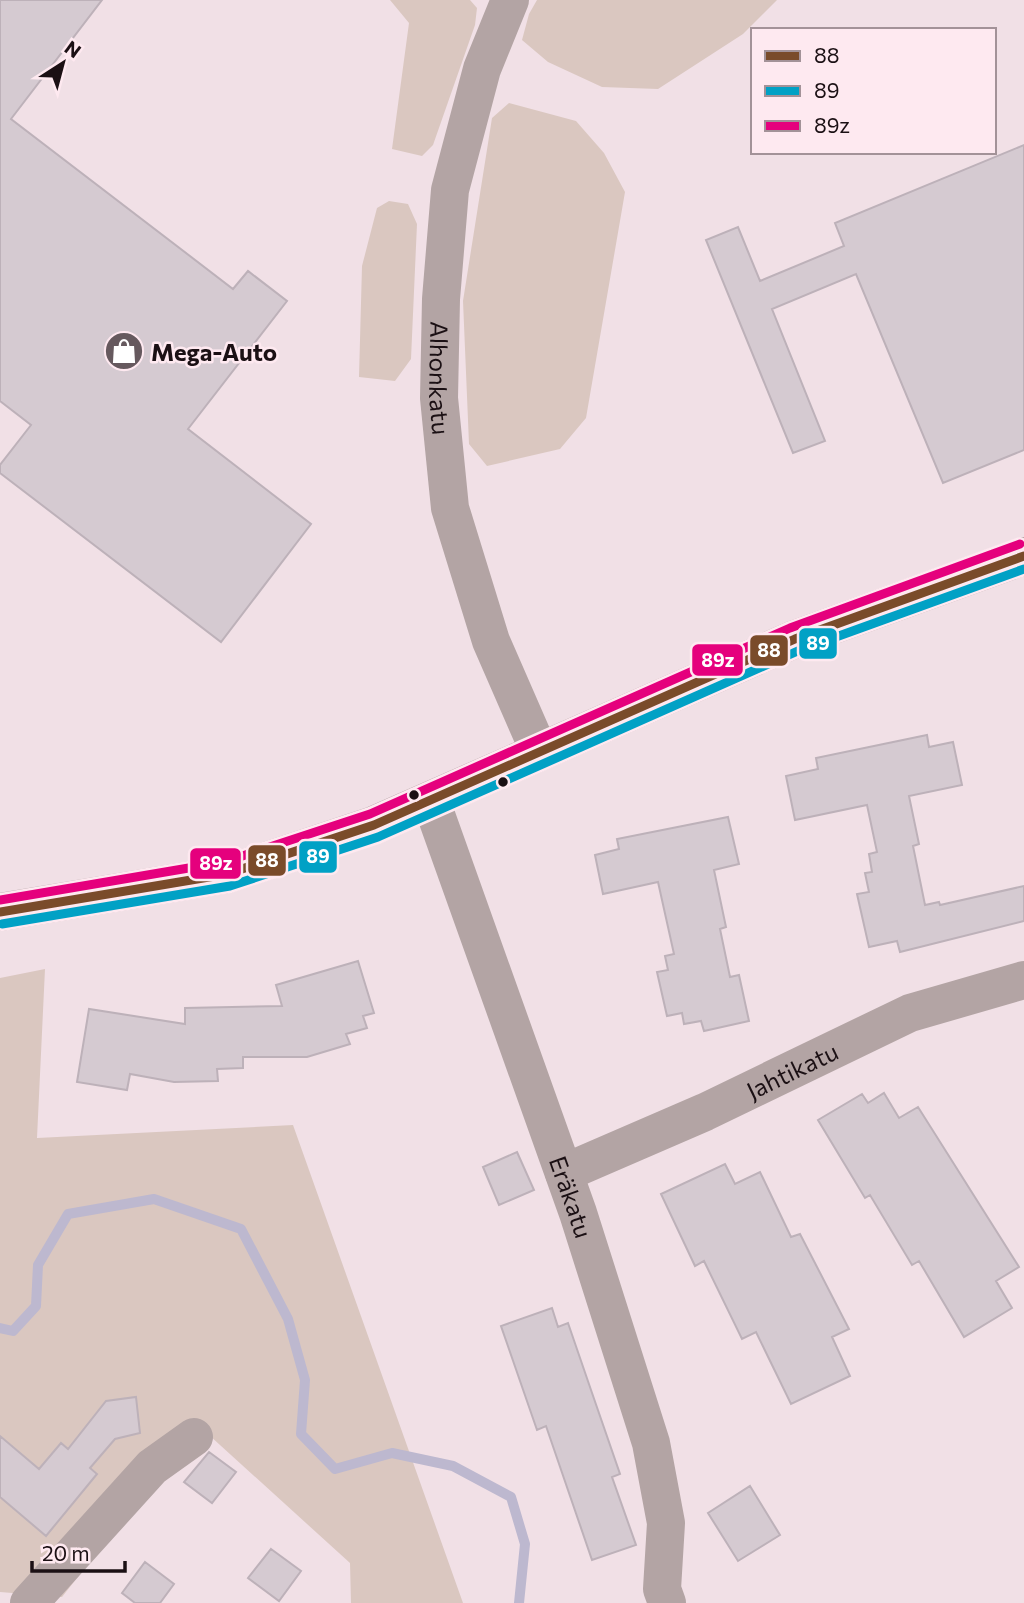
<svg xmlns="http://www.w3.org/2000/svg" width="1024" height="1603" font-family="Commissioner,sans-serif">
<rect width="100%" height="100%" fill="#f1e0e6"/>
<!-- green -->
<path fill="#dac7c0" d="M 390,0 L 470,0 L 477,8 L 475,25 L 433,145 L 422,156 L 392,149 L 409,23 Z
M 537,0 L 777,0 L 743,34 L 658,89 L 602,87 L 548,62 L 522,40 L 529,14 Z
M 509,103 L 576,121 L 604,153 L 625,192 L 586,418 L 560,449 L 487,466 L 469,444 L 463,301 L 492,118 Z
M 389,201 L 408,204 L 417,224 L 411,359 L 395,381 L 359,377 L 362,266 L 377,208 Z
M 45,969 L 37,1138 L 293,1125 L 463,1603 L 351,1603 L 350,1563 L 198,1425 L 62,1597 L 0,1592 L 0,978 Z"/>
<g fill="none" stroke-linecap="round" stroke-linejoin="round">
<!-- stream -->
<path stroke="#bdb8cf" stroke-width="10" d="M 0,1328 L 13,1331 L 36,1306 L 38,1265 L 68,1214 L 154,1199 L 241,1229 L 288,1319 L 305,1380 L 301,1434 L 335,1469 L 392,1453 L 453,1466 L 511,1497 L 525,1544 L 519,1603"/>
</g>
<!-- building -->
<path fill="#d5cad1" stroke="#bdb1b9" stroke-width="2" d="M 0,0 L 102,0 L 11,119 L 233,289 L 248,271 L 287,301 L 188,429 L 311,524 L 221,642 L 0,473 L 0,465 L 31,425 L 0,401 Z
M 1024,145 L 1024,450 L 943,483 L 856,274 L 772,309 L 825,441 L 793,453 L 706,240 L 738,227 L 760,281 L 844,246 L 835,223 Z
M 927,735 L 929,747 L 953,742 L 962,785 L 909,796 L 919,844 L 913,846 L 925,905 L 939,902 L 940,905 L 1024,886 L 1024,921 L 900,952 L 897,941 L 869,947 L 857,894 L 869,892 L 865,873 L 872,872 L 869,854 L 877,852 L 867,805 L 795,820 L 786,776 L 818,769 L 816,758 Z
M 728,817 L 739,864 L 714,870 L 726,927 L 720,929 L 730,977 L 739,975 L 749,1021 L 704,1031 L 701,1021 L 684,1024 L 682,1013 L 667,1016 L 657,972 L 668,970 L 665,956 L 674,954 L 658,882 L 603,894 L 595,855 L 619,849 L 617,839 Z
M 358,961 L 374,1013 L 363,1016 L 367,1028 L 346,1034 L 350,1044 L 307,1057 L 243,1057 L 243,1068 L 217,1069 L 218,1081 L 174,1082 L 130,1074 L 127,1090 L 77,1082 L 89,1009 L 185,1024 L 185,1008 L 282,1006 L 276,985 Z
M 884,1093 L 899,1118 L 918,1107 L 1019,1267 L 996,1281 L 1012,1308 L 964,1337 L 919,1261 L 912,1265 L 870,1195 L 865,1198 L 818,1120 L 862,1094 L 868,1103 Z
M 517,1152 L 534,1190 L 499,1205 L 483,1167 Z
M 725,1164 L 735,1184 L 760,1172 L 791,1237 L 800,1234 L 849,1329 L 832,1337 L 850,1376 L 791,1404 L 756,1332 L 742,1339 L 704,1261 L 695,1266 L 661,1194 Z
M 552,1308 L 558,1327 L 568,1323 L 591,1390 L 620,1474 L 612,1477 L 636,1545 L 592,1560 L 546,1426 L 537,1430 L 501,1326 Z
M 136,1397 L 140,1433 L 115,1439 L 90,1468 L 97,1474 L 46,1536 L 0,1497 L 0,1436 L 39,1469 L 61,1443 L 68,1449 L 106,1401 Z
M 209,1452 L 236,1472 L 212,1503 L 184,1482 Z
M 750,1486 L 780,1535 L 738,1561 L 708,1513 Z
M 271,1549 L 301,1571 L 279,1601 L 248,1578 Z
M 145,1562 L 174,1584 L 160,1603 L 135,1603 L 122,1593 Z"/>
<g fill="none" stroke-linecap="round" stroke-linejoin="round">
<!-- minor -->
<g stroke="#b3a4a4" stroke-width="38">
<path id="s1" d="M 510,0 L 482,69 L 450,190 L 441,299 L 439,398 L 450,508 L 491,641 L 539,751"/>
<path id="s2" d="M 431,801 L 578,1213 L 651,1443 L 666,1523 L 662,1589 L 667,1603"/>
<path d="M 0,912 L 227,874 L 374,825 L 795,639 L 1024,556"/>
<path id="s3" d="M 564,1173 L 705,1112 L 910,1013 L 1024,980"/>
<path d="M 29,1603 L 152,1467 L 194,1437"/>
</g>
<!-- bus-1 casing -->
<g stroke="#fee9f0" stroke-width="14">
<path id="bus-1" d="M 0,912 L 227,874 L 374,825 L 795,639 L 1024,556"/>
</g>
<!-- bus-2 casing -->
<g stroke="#fee9f0" stroke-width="14">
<path id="bus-2" d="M 2,924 L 230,886 L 378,837 L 800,650 L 1024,569"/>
</g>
<!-- bus-3 casing -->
<g stroke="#fee9f0" stroke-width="14">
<path id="bus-3" d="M 0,900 L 224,862 L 370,814 L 790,628 L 1020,544"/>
</g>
<!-- bus-1 -->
<use href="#bus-1" stroke="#7a4b2a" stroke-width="9"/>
<!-- bus-2 -->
<use href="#bus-2" stroke="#01a1c5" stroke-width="9"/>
<!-- bus-3 -->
<use href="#bus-3" stroke="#e5007d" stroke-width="9"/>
</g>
<!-- icons -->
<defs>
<g id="shop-disc" transform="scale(2.0125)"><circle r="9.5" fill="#66595e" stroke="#fee9f0"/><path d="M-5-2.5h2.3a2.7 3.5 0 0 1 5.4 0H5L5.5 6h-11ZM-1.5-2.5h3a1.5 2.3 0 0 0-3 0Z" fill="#fff"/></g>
</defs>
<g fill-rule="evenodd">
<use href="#shop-disc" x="124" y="351"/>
</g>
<!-- markers -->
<g fill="#1b1014" stroke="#fee9f0" stroke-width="2.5">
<circle cx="503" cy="782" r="6"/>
<circle cx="414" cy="795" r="6"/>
</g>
<g text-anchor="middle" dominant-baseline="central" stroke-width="5" stroke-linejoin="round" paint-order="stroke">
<!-- poi labels -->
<g font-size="24" font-weight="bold" fill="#1b1014" stroke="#fee9f0" text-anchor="start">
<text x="151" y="351">Mega-Auto</text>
</g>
<!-- street labels -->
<g font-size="24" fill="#1b1014" stroke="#fee9f0">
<text stroke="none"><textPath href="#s1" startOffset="388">Alhonkatu</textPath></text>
<text stroke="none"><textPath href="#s3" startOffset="250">Jahtikatu</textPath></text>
<text stroke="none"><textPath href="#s2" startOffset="420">Eräkatu</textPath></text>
</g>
</g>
<g stroke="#fee9f0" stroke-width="2.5">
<rect x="798" y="627" width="40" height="33" rx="7" fill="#01a1c5"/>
<rect x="749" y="634" width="40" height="33" rx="7" fill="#7a4b2a"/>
<rect x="691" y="643" width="53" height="34" rx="7" fill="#e5007d"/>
<rect x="298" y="840" width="40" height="34" rx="7" fill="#01a1c5"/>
<rect x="247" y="844" width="40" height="33" rx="7" fill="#7a4b2a"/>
<rect x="189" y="847" width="53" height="33" rx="7" fill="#e5007d"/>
</g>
<g font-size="19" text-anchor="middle" font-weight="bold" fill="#fff">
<text x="818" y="650">89</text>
<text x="769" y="657">88</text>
<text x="718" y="667">89z</text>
<text x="318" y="863">89</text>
<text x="267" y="867">88</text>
<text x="216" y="870">89z</text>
</g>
<!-- legend -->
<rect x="751" y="28" width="245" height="126" fill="#fee9f0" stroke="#a39298" stroke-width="2"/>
<rect x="765" y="51" width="35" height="10" fill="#7a4b2a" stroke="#a39298" stroke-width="2"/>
<text x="814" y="63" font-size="21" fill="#1b1014">88</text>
<rect x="765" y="86" width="35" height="10" fill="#01a1c5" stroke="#a39298" stroke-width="2"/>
<text x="814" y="98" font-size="21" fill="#1b1014">89</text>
<rect x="765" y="121" width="35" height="10" fill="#e5007d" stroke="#a39298" stroke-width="2"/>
<text x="814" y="133" font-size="21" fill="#1b1014">89z</text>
<!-- north arrow -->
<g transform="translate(63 63) rotate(36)" stroke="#fee9f0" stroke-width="5" paint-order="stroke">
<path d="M0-5L12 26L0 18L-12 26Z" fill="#1b1014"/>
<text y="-10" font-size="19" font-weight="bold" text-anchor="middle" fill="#1b1014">N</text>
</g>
<!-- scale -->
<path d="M32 1561v10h93v-10" fill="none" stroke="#1b1014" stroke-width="3.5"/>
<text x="42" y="1561" font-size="21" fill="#1b1014" stroke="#fee9f0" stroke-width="5" paint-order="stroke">20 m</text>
</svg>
